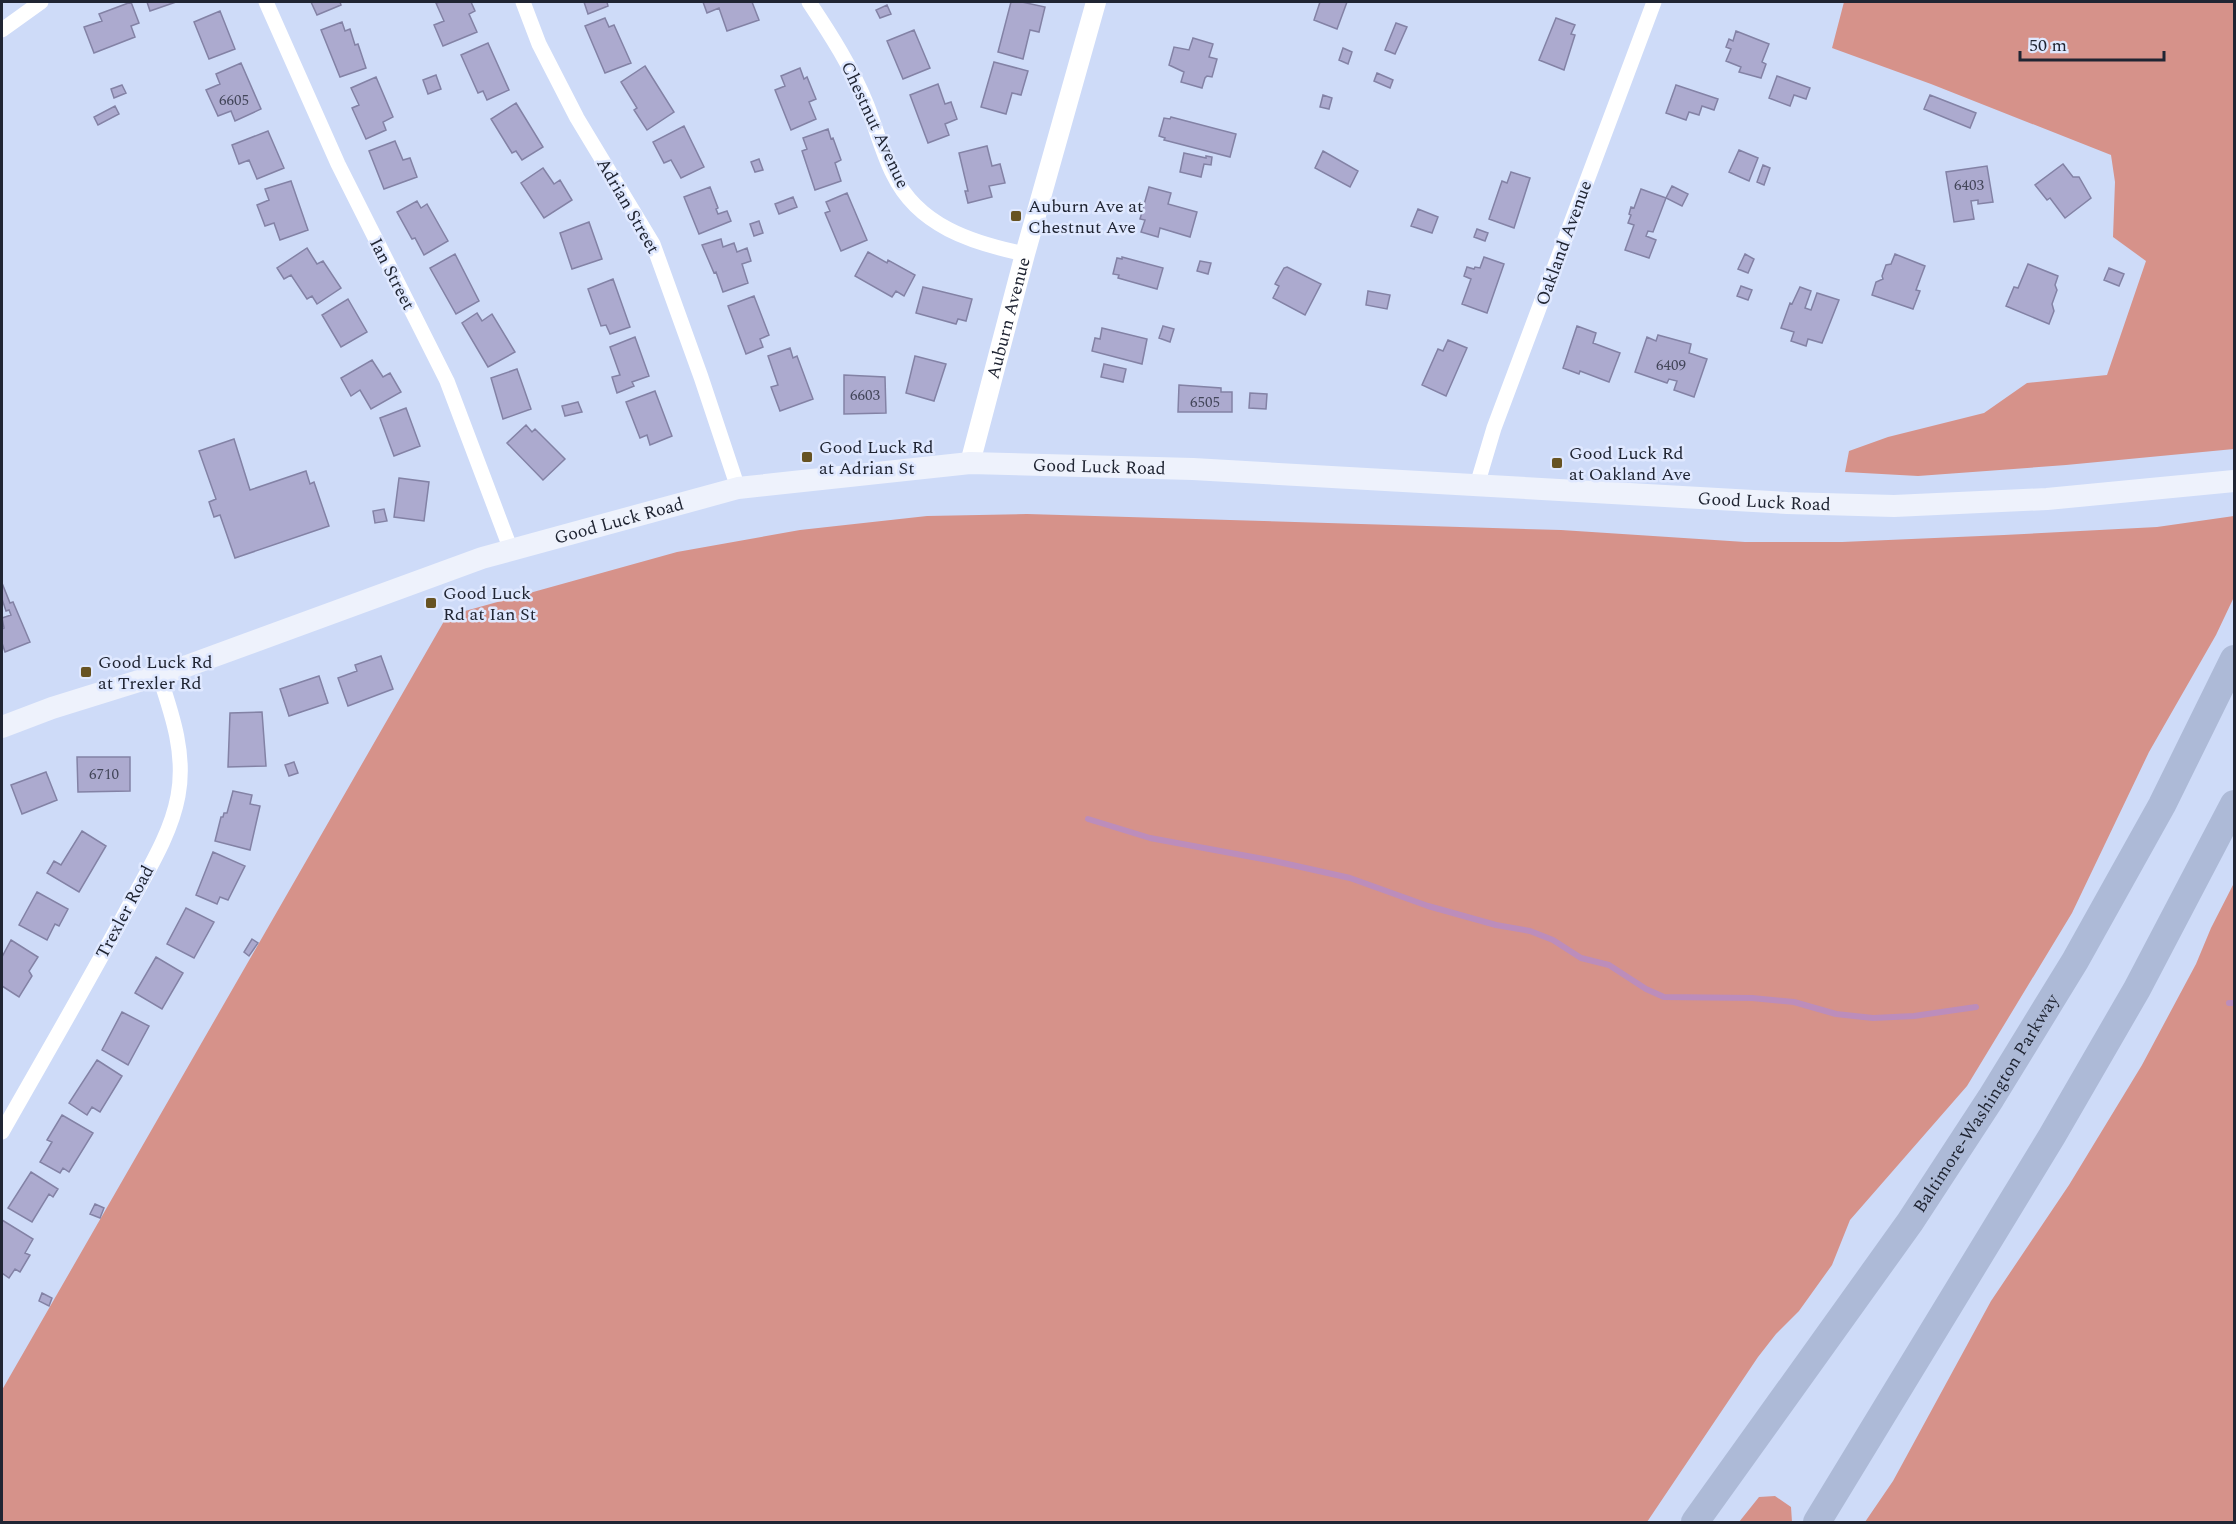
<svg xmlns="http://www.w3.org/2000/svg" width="2236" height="1524" font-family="Spectral,serif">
<rect width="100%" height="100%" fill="#cedbf8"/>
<!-- forest -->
<path fill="#d6928a" d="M 1844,2 L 2234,2 L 2234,449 L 2066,465 L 1918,476 L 1845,472 L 1849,451 L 1888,437 L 1984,413 L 2027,383 L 2107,375 L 2146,261 L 2113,237 L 2115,182 L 2111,155 L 1931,84 L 1832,48 Z
M 1027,514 L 1561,530 L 1745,542 L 1842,542 L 2004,535 L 2157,527 L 2234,516 L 2234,597 L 2216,635 L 2149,752 L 2072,913 L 1967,1086 L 1850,1220 L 1832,1265 L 1799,1311 L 1776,1334 L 1758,1357 L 1647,1522 L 2,1522 L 2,1390 L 447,616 L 677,552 L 800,530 L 927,516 Z
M 2234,883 L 2234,1522 L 1865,1522 L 1893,1481 L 1991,1301 L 2069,1185 L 2142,1065 L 2196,964 L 2211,928 Z
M 1775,1496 L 1791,1507 L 1792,1522 L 1739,1522 L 1759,1497 Z"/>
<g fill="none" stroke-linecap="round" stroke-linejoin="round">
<!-- stream -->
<path stroke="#bc8dbb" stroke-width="6" d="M 1088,819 L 1150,838 L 1274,861 L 1350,878 L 1428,906 L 1496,925 L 1530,931 L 1553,940 L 1581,958 L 1609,965 L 1646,989 L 1664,997 L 1752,998 L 1794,1002 L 1836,1014 L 1873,1018 L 1914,1016 L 1976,1007
M 2229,1003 L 2234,1003"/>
</g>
<!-- building -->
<path fill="#acaacf" stroke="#8382a5" stroke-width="1.5" d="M 131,2 L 139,23 L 131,26 L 135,37 L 94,53 L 84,27 L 102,21 L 99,14 Z
M 147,2 L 176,2 L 150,11 Z
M 311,2 L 340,2 L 341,5 L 317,15 Z
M 440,2 L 471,2 L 475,11 L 469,14 L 477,32 L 443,46 L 434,25 L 444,21 L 436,3 Z
M 584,2 L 607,2 L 608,6 L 588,14 Z
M 703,2 L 752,2 L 759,20 L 727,31 L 719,8 L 707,13 Z
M 1011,2 L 1022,2 L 1045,7 L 1039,32 L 1030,30 L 1023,59 L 998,52 Z
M 1320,2 L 1347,2 L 1337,29 L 1314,20 Z
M 887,5 L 891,14 L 880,18 L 876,10 Z
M 220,11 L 235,49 L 209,59 L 194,22 Z
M 605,18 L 609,27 L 614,25 L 631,63 L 605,73 L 585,26 Z
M 1556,18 L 1575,25 L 1571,34 L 1575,35 L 1564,70 L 1539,60 Z
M 342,22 L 345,31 L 350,29 L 355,45 L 358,44 L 366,68 L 340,77 L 321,30 Z
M 1396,23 L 1407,27 L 1395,54 L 1385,50 Z
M 914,30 L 930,68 L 903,79 L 887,41 Z
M 1736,31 L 1769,44 L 1762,62 L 1766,64 L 1761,78 L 1739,72 L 1741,67 L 1726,61 L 1731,49 L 1726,47 L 1729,39 L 1733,41 Z
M 1193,38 L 1213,44 L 1209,57 L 1217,59 L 1212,77 L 1207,76 L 1205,78 L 1202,88 L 1181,82 L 1184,72 L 1169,65 L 1174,47 L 1189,50 Z
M 488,43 L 509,90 L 487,100 L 483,91 L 478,93 L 461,55 Z
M 1343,48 L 1352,52 L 1348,64 L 1339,60 Z
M 994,62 L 1028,71 L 1021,95 L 1012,93 L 1006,114 L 981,107 Z
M 241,63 L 261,109 L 235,121 L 231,111 L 218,116 L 206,90 L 220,84 L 216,74 Z
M 645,66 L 674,112 L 647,130 L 634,110 L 637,108 L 621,82 Z
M 800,68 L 804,79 L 807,77 L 816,99 L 809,102 L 816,119 L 791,130 L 775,90 L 785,86 L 781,76 Z
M 1377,73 L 1393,80 L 1390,88 L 1374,81 Z
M 436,75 L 441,89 L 428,94 L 423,80 Z
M 1777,76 L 1810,88 L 1806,99 L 1794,95 L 1790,106 L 1769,98 Z
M 376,77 L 393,117 L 383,122 L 386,130 L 366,139 L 352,108 L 359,105 L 351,88 Z
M 938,84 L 945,104 L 951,102 L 957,119 L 945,124 L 949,135 L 928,143 L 910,95 Z
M 122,85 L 126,93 L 114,98 L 111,89 Z
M 1676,85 L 1718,99 L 1714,110 L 1702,106 L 1699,115 L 1689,112 L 1686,120 L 1666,113 Z
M 1323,95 L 1332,98 L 1329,109 L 1320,107 Z
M 1930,95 L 1976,113 L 1970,128 L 1924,109 Z
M 516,103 L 543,147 L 522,160 L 516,151 L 512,153 L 491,119 Z
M 115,106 L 119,114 L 98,125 L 94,117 Z
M 1171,117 L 1236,134 L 1230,157 L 1164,140 L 1165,138 L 1159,136 L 1164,118 L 1170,119 Z
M 684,126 L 704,167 L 681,178 L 671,160 L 664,163 L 653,142 Z
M 828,129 L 831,139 L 833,138 L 841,160 L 835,163 L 841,181 L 815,190 L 802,151 L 807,149 L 803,138 Z
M 268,131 L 284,168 L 257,179 L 249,160 L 239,164 L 232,145 Z
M 395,141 L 403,160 L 410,158 L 417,177 L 384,189 L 369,151 Z
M 987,146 L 992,166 L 1000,164 L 1005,183 L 989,186 L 992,197 L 968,203 L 965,191 L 968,191 L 959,153 Z
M 1739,150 L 1758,158 L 1749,181 L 1729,172 Z
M 1323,151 L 1358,171 L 1350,187 L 1315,168 Z
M 1184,153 L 1206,158 L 1206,156 L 1212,157 L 1211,165 L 1204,164 L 1201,177 L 1180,172 Z
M 759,159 L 763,170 L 755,172 L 751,162 Z
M 2063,164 L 2073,177 L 2079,177 L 2091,198 L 2065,218 L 2050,198 L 2047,200 L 2035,185 Z
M 1763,165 L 1770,168 L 1764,185 L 1757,182 Z
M 1987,166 L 1993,202 L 1978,204 L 1978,200 L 1971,201 L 1974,219 L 1954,222 L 1946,172 Z
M 543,168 L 554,184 L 560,180 L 572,200 L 544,218 L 521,183 Z
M 1511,172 L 1530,178 L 1514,228 L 1489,219 L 1502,181 L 1507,183 Z
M 291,181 L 308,230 L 280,240 L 274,223 L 265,226 L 257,205 L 269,200 L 265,189 Z
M 1672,186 L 1688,194 L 1682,206 L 1666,198 Z
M 710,187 L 718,208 L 716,209 L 718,214 L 727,211 L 731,221 L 699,234 L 684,197 Z
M 1149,187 L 1171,193 L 1168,204 L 1197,212 L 1190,237 L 1160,228 L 1158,237 L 1141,232 L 1145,220 L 1140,219 Z
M 1641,189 L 1666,198 L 1653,232 L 1648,231 L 1646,236 L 1656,240 L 1649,258 L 1625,250 L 1634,225 L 1628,223 L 1631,215 L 1629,214 L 1631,207 L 1634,208 Z
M 847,193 L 867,240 L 841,251 L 825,213 L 830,211 L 826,202 Z
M 793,197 L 797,207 L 779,214 L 775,204 Z
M 417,201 L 421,208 L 427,204 L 448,241 L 424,255 L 415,238 L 412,239 L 397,212 Z
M 1418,209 L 1438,217 L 1432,233 L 1411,226 Z
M 759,221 L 763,233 L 754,236 L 750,224 Z
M 589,222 L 602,259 L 572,269 L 560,233 Z
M 1477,229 L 1488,233 L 1485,241 L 1474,237 Z
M 721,239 L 723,247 L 734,243 L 737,252 L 747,248 L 751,261 L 742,264 L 748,283 L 723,292 L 716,272 L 714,273 L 702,245 Z
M 307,248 L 317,264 L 323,261 L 341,288 L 317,304 L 312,296 L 307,299 L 291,275 L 284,279 L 277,268 Z
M 868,252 L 887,263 L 888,260 L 915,275 L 904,296 L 896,291 L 892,297 L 855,276 Z
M 455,254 L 479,301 L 456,314 L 430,268 Z
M 1745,254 L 1754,259 L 1748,273 L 1738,269 Z
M 1895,254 L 1925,266 L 1916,290 L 1920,291 L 1913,309 L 1872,295 L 1876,282 L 1883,279 L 1882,276 L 1886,265 L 1891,264 Z
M 1122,257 L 1163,268 L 1157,289 L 1118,278 L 1119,275 L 1113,274 L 1117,258 L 1122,259 Z
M 1484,257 L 1504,264 L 1487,313 L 1462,304 L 1471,279 L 1464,276 L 1467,267 L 1474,269 L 1475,267 L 1480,268 Z
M 1200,261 L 1211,263 L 1208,274 L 1197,271 Z
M 2028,264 L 2058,276 L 2055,285 L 2057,290 L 2052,304 L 2054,311 L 2049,324 L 2006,306 L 2014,287 L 2018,288 Z
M 1287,267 L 1321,284 L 1305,315 L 1273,298 L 1279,286 L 1275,284 L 1284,268 Z
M 2109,268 L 2124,274 L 2119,286 L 2104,280 Z
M 613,279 L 630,327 L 610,334 L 606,325 L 601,326 L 588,289 Z
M 1741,286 L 1752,290 L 1748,300 L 1737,296 Z
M 923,287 L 972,299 L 966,321 L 958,319 L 956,324 L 916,313 Z
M 1800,287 L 1811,291 L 1805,308 L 1811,310 L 1817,293 L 1839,300 L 1822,343 L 1808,339 L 1806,346 L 1791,341 L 1794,332 L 1781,328 L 1790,303 L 1792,304 Z
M 1368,291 L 1390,295 L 1387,309 L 1366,305 Z
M 754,296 L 769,335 L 760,339 L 763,347 L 746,354 L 728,306 Z
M 348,299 L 367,332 L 341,347 L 322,315 Z
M 477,313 L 482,321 L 492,314 L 515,352 L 488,367 L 462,323 Z
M 1163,326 L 1174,329 L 1170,342 L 1159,338 Z
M 1577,326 L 1596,333 L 1593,343 L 1620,353 L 1609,382 L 1580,371 L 1579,374 L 1563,368 Z
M 1102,328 L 1147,339 L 1142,364 L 1092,351 L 1095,338 L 1100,339 Z
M 1658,335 L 1691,344 L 1689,353 L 1707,359 L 1694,397 L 1674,390 L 1677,381 L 1669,379 L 1667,383 L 1635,372 L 1647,337 L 1656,341 Z
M 635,337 L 649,376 L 632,382 L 634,386 L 617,393 L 612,377 L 620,375 L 610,347 Z
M 1448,340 L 1467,348 L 1446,396 L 1422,385 L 1438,349 L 1443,351 Z
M 790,348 L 793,358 L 797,356 L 813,399 L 780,411 L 771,387 L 778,385 L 768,356 Z
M 915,356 L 946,364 L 934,401 L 906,393 Z
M 372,360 L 383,377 L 390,373 L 401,392 L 371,409 L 360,390 L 351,396 L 341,378 Z
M 1104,364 L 1126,369 L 1123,382 L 1101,377 Z
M 517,369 L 531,409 L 503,419 L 491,378 Z
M 844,375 L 885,377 L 886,413 L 844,414 Z
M 1179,385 L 1221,388 L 1221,392 L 1232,392 L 1232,412 L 1178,412 Z
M 655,391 L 672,436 L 650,445 L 647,435 L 640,438 L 626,402 Z
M 1250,393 L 1267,394 L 1266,409 L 1249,408 Z
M 578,402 L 582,412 L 565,416 L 562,406 Z
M 406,408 L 420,446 L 394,456 L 380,418 Z
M 526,425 L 532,432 L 535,429 L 565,459 L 543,480 L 507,443 Z
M 234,439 L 250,490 L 306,471 L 310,484 L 314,482 L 329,526 L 235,558 L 220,515 L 214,517 L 209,502 L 216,499 L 199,451 Z
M 399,478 L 429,482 L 424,521 L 394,517 Z
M 384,509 L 387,521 L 375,523 L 373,511 Z
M 2,583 L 10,603 L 13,602 L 30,642 L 5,652 L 2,643 L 2,629 L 4,628 L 2,618 L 11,615 L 9,610 L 6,611 L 2,599 Z
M 381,656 L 393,689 L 348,706 L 338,678 L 357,671 L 355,665 Z
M 319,676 L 328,703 L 289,716 L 280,689 Z
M 262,712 L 266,766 L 228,767 L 230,713 Z
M 77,757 L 130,757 L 130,791 L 78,792 Z
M 294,762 L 298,773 L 289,776 L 285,765 Z
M 46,772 L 57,800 L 22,814 L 11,785 Z
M 233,791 L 252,795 L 250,804 L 260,806 L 250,850 L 215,841 L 221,817 L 223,817 L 224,813 L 227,813 Z
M 82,831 L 106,846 L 79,892 L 47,873 L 54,861 L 61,865 Z
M 213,852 L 245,866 L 228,900 L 220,897 L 217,904 L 196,895 Z
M 37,892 L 68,909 L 59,926 L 55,924 L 47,940 L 19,925 Z
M 186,908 L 214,922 L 194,958 L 167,944 Z
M 252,939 L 258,943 L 249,956 L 244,952 Z
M 11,940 L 38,957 L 29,971 L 32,976 L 19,997 L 2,986 L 2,957 Z
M 156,957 L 183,973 L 162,1009 L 135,993 Z
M 122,1012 L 149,1026 L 128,1065 L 102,1050 Z
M 97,1060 L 122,1076 L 100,1112 L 92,1107 L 87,1115 L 69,1103 Z
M 62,1115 L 93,1133 L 69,1172 L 63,1168 L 60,1173 L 40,1162 L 52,1142 L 47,1140 Z
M 31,1172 L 58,1189 L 53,1197 L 49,1194 L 32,1222 L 8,1208 Z
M 95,1204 L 104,1208 L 100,1218 L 90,1214 Z
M 2,1220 L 33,1239 L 25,1253 L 30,1255 L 20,1272 L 15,1269 L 9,1278 L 2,1273 Z
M 42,1293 L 52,1298 L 49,1306 L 39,1301 Z"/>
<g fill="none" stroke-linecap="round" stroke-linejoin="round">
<!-- minor -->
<path stroke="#fff" stroke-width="15" d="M 266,2 L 338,164 L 447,381 L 511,550
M 523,2 L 539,44 L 577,118 L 653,244 L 701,377 L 738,488
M 809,2 C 831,35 852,68 867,105 C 876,128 882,152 893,174 C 918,226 972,243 1025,254
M 2,30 L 41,2
M 1477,485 L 1494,428 L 1654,2
M 2,1132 C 45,1056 89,981 130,904 C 148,870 171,834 178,796 C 186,754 172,714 159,675"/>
<!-- tertiary -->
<path stroke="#fff" stroke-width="20" id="s1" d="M 970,463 L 1025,254 L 1096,2"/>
<!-- secondary -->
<path stroke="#eef2fc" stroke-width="22" id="s2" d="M 2,727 L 52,708 L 187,666 L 482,558 L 738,488 L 970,463 L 1193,469 L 1787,503 L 1894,506 L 2047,499 L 2234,481"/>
<!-- motorway -->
<g stroke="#adbad7" stroke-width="28">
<path id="s3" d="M 1695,1522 L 1910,1222 L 1991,1098 L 2075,961 L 2162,805 L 2234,659"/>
<path d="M 1817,1522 L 2052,1136 L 2137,989 L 2234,804"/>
</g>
</g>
<!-- markers -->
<g fill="#675322" stroke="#dfe8ff" stroke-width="2">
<rect x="1010" y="210" width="12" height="12" rx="3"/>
<rect x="801" y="451" width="12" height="12" rx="3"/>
<rect x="1551" y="457" width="12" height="12" rx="3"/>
<rect x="425" y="597" width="12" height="12" rx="3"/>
<rect x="80" y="666" width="12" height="12" rx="3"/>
</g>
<g text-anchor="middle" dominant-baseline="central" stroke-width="5" stroke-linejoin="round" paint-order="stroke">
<!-- number labels -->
<g font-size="15" fill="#43465a">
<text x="234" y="100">6605</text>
<text x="1969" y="185">6403</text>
<text x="1671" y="365">6409</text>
<text x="865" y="395">6603</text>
<text x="1205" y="402">6505</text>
<text x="104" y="774">6710</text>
</g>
<!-- street labels -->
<g font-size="18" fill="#202533" stroke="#dfe8ff">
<text transform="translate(875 125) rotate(65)">Chestnut Avenue</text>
<text transform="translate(628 206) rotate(60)">Adrian Street</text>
<text transform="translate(1564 243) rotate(-70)">Oakland Avenue</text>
<text transform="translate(392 274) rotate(63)">Ian Street</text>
<text stroke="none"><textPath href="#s1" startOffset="150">Auburn Avenue</textPath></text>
<text stroke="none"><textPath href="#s2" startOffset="1137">Good Luck Road</textPath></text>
<text stroke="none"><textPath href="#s2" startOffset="1803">Good Luck Road</textPath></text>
<text stroke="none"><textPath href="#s2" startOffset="651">Good Luck Road</textPath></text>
<text transform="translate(125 912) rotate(-62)">Trexler Road</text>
<text stroke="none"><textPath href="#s3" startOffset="510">Baltimore-Washington Parkway</textPath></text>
</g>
<!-- poi labels -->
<g font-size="18" fill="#202533" stroke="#dfe8ff" text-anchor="start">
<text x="1028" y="206">Auburn Ave at<tspan x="1028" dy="21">Chestnut Ave</tspan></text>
<text x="819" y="447">Good Luck Rd<tspan x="819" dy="21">at Adrian St</tspan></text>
<text x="1569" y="453">Good Luck Rd<tspan x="1569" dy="21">at Oakland Ave</tspan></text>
<text x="443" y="593">Good Luck<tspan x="443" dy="21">Rd at Ian St</tspan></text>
<text x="98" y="662">Good Luck Rd<tspan x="98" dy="21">at Trexler Rd</tspan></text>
</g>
</g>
<!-- border -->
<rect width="2236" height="1524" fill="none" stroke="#202533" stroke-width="6"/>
<!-- scale -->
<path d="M2020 51v9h144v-9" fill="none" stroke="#202533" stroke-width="3"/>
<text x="2029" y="51" font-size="18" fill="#202533" stroke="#dfe8ff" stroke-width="4.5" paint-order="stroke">50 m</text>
</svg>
